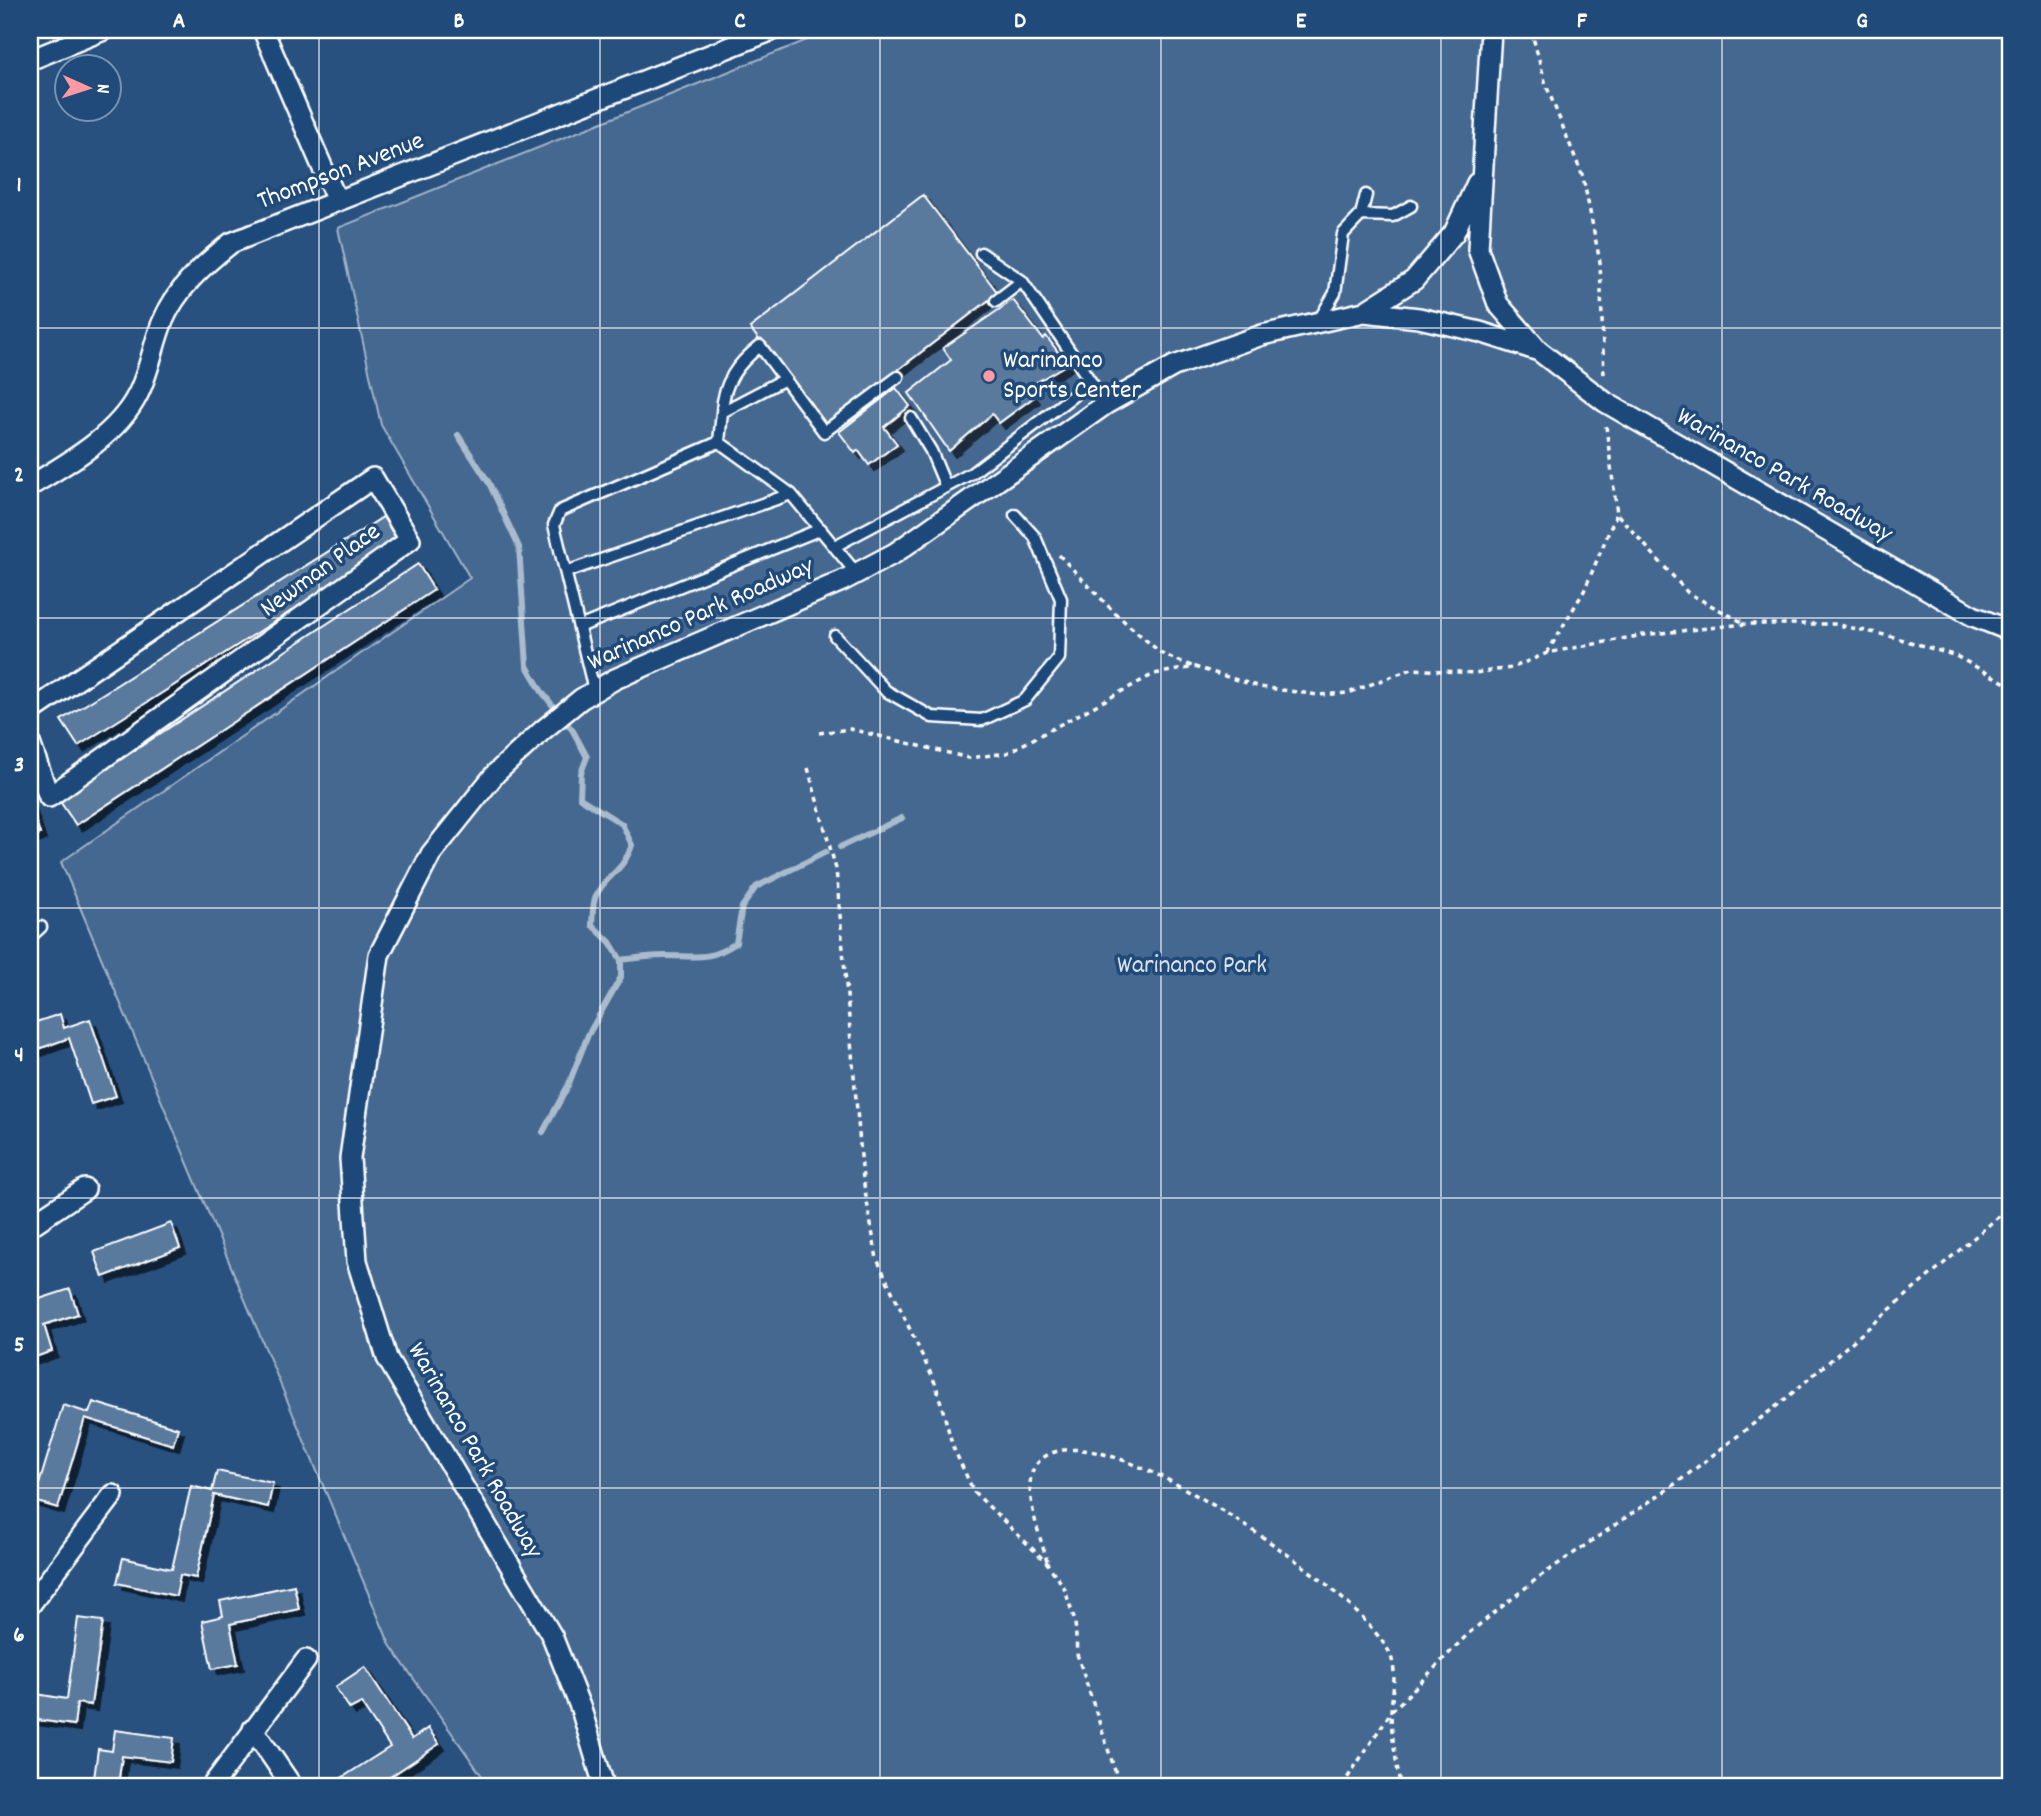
<svg xmlns="http://www.w3.org/2000/svg" width="2041" height="1816" font-family="Dekko,sans-serif">
<defs>
<filter id="shadow"><feDropShadow dx="6" dy="6" stdDeviation="0" flood-color="#0009"/></filter>
</defs>
<rect width="100%" height="100%" fill="#28517f"/>
<filter id="ink" filterUnits="userSpaceOnUse"><feTurbulence type="fractalNoise" baseFrequency=".0143" numOctaves="2"/><feDisplacementMap in="SourceGraphic" scale="14" xChannelSelector="R" yChannelSelector="G"/><feConvolveMatrix kernelMatrix="1 2 1 2 8 2 1 2 1" color-interpolation-filters="sRGB"/></filter>
<g filter="url(#ink)">
<!-- green -->
<path fill="#446890" stroke="#a2b4c8" stroke-width="2" d="M 832,30 L 2011,30 L 2011,1786 L 489,1786 L 390,1645 L 61,862 L 470,578 L 381,425 L 338,228 Z"/>
<g fill="none" stroke-linecap="round" stroke-linejoin="round">
<!-- stream -->
<path stroke="#aabbcd" stroke-width="6" d="M 458,435 L 489,483 L 519,547 L 527,666 L 542,692 L 573,731 L 587,757 L 581,773 L 580,798 L 622,824 L 632,845 C 623,873 604,876 596,896 C 592,904 593,915 592,925 L 610,942 L 621,960 L 621,977 L 588,1035 L 568,1086 L 543,1132
M 840,847 L 902,818
M 621,960 C 636,958 651,956 666,956 C 697,956 709,961 736,943 L 742,907 L 756,887 L 826,852"/>
</g>
<!-- building -->
<path fill="#5a7a9d" stroke="#fff" stroke-width="2" filter="url(#shadow)" d="M 923,195 L 998,293 L 825,426 L 750,328 Z
M 1013,300 L 1043,339 L 1046,336 L 1067,364 L 1027,388 L 1034,397 L 999,423 L 992,414 L 949,451 L 909,393 L 951,360 L 943,348 Z
M 896,388 L 910,406 L 884,427 L 897,444 L 869,465 L 858,450 L 855,453 L 839,432 Z
M 383,517 L 399,543 L 78,746 L 61,720 Z
M 418,564 L 434,590 L 76,825 L 59,800 Z
M 30,803 L 40,834 L 30,838 Z
M 60,1014 L 64,1028 L 90,1019 L 116,1096 L 91,1104 L 69,1038 L 30,1052 L 30,1024 Z
M 171,1223 L 180,1248 L 103,1277 L 94,1252 Z
M 70,1289 L 78,1314 L 44,1325 L 52,1351 L 30,1359 L 30,1302 Z
M 93,1402 L 178,1428 L 173,1445 L 85,1418 L 58,1508 L 34,1501 L 63,1405 L 89,1413 Z
M 217,1471 L 273,1483 L 268,1507 L 214,1495 L 196,1578 L 180,1575 L 176,1596 L 117,1583 L 123,1558 L 172,1569 L 191,1486 L 212,1491 Z
M 294,1585 L 299,1609 L 230,1624 L 238,1664 L 212,1669 L 202,1621 L 223,1616 L 220,1601 Z
M 78,1618 L 103,1621 L 91,1705 L 77,1703 L 74,1725 L 30,1719 L 30,1693 L 67,1699 Z
M 365,1667 L 412,1739 L 428,1728 L 439,1744 L 381,1783 L 383,1786 L 329,1786 L 390,1747 L 361,1703 L 350,1709 L 335,1687 Z
M 115,1730 L 174,1738 L 171,1762 L 122,1756 L 118,1786 L 93,1786 L 98,1749 L 112,1751 Z"/>
<g fill="none" stroke-linecap="round" stroke-linejoin="round">
<!-- service casing -->
<g stroke="#fff" stroke-width="15">
<path id="service" d="M 1361,215 L 1393,216 L 1411,206
M 981,253 L 1022,281 L 1106,404
M 996,301 L 1022,281
M 1319,320 L 1335,293 L 1343,234 L 1361,215 L 1366,195
M 722,412 C 723,383 737,364 760,346 L 824,432 L 898,377
M 911,418 L 931,451 L 946,487
M 719,442 L 791,494 L 857,574
M 719,442 L 722,412 L 783,380
M 835,546 L 972,473 L 1091,382
M 566,572 L 791,494
M 579,627 L 821,529
M 835,636 L 886,691 L 932,717 L 982,720 L 1025,700 L 1059,658 L 1061,599 L 1035,537 L 1015,515
M 594,690 L 554,525 L 560,511 L 719,442
M 30,937 L 41,927"/>
</g>
<!-- minor casing -->
<g stroke="#fff" stroke-width="24">
<path id="minor" d="M 263,30 L 337,201
M 1491,30 L 1478,249 L 1498,304 L 1538,350
M 30,60 L 104,30
M 1364,312 L 1414,280 L 1454,233 L 1477,183
M 30,486 C 68,463 118,435 138,394 C 149,372 153,346 162,323 C 176,289 203,265 231,243 L 773,30
M 30,712 L 373,478 L 410,540 L 49,797 L 30,743
M 30,1226 L 85,1189
M 30,1605 L 113,1495
M 253,1729 L 292,1786
M 212,1786 L 306,1660
M 604,1786 L 581,1709 L 552,1636 L 387,1358 L 357,1261 L 350,1158 L 379,955 L 431,854 L 496,773 L 543,730 L 581,699 L 615,679 L 842,581 L 895,553 L 1106,404 L 1174,366 L 1262,335 L 1364,312 L 1419,318 L 1480,332 L 1539,351 L 1605,402 L 1973,616 L 2011,631"/>
</g>
<!-- path -->
<path stroke="#fff" stroke-width="3.5" stroke-dasharray="5 5" stroke-linecap="butt" d="M 1531,30 L 1546,85 L 1583,177 L 1600,262 L 1604,376
M 1606,426 L 1617,514 L 1688,593 L 1744,623
M 1059,555 L 1117,615 L 1162,654 L 1194,667
M 1547,653 L 1584,591 L 1616,515
M 819,733 L 850,729 L 969,758 L 1007,753 L 1154,674 L 1195,667 L 1260,687 L 1318,695 L 1348,693 L 1412,669 L 1474,673 L 1512,668 L 1547,653 L 1643,635 L 1745,624 L 1834,624 L 1894,637 L 1956,656 L 2011,686
M 808,768 L 836,869 L 863,1179 L 877,1259 L 936,1385 L 953,1447 L 974,1492 L 1047,1563 L 1064,1587 L 1075,1621 L 1077,1654 L 1120,1786
M 1047,1561 C 1041,1539 1022,1489 1034,1468 C 1077,1397 1285,1550 1326,1584 C 1346,1601 1370,1624 1385,1645 C 1400,1666 1392,1689 1391,1712 C 1391,1736 1397,1762 1400,1786
M 1342,1786 L 1391,1712 L 1469,1633 L 1539,1577 L 1678,1482 L 1783,1401 L 2011,1206"/>
<!-- service -->
<use href="#service" stroke="#1f4a7a" stroke-width="10"/>
<!-- minor -->
<use href="#minor" stroke="#1f4a7a" stroke-width="19"/>
</g>
</g>
<!-- grid -->
<path fill="none" stroke="#fff" stroke-width="2" stroke-opacity="0.55" d="M 319,30 L 319,1786M 600,30 L 600,1786M 880,30 L 880,1786M 1161,30 L 1161,1786M 1441,30 L 1441,1786M 1722,30 L 1722,1786M 30,328 L 2011,328M 30,618 L 2011,618M 30,908 L 2011,908M 30,1198 L 2011,1198M 30,1488 L 2011,1488"/>
<!-- markers -->
<circle fill="#ff9aa2" stroke="#1f4a7a" stroke-width="2.5" cx="989" cy="376" r="7"/>
<g text-anchor="middle" dominant-baseline="central" stroke-width="7" stroke-linejoin="round" paint-order="stroke">
<!-- street labels -->
<g font-size="26" fill="#fff" stroke="#1f4a7a">
<text transform="translate(341 172) rotate(-21)">Thompson Avenue</text>
<text transform="translate(1784 476) rotate(30)">Warinanco Park Roadway</text>
<text transform="translate(321 571) rotate(-36)">Newman Place</text>
<text transform="translate(701 615) rotate(-24)">Warinanco Park Roadway</text>
<text transform="translate(474 1451) rotate(60)">Warinanco Park Roadway</text>
</g>
<!-- poi labels -->
<g font-size="26" fill="#fff" stroke="#1f4a7a" text-anchor="start">
<text x="1003" y="361">Warinanco<tspan x="1003" dy="30">Sports Center</tspan></text>
</g>
<!-- park labels -->
<g font-size="26" fill="#dae1e9" stroke="#1f4a7a">
<text x="1192" y="966">Warinanco Park</text>
</g>
</g>
<!-- margin -->
<rect width="2041" height="1816" fill="none" stroke="#1f4a7a" stroke-width="77"/>
<!-- north arrow -->
<g transform="translate(88 88) rotate(93)"><circle r="33" fill="#1f4a7a" stroke="#7992af" stroke-width="2"/>
<path d="M0-5L12 26L0 18L-12 26Z" fill="#ff9aa2"/>
<text y="-10" font-size="19" font-weight="bold" text-anchor="middle" fill="#ffffff">N</text>
</g>
<rect x="38" y="38" width="1964" height="1740" fill="none" stroke="#fff" stroke-width="2.5"/>
<g font-size="23" text-anchor="middle" font-weight="bold" fill="#fff">
<text x="179" y="27">A</text>
<text x="459" y="27">B</text>
<text x="740" y="27">C</text>
<text x="1020" y="27">D</text>
<text x="1301" y="27">E</text>
<text x="1582" y="27">F</text>
<text x="1862" y="27">G</text>
<text x="19" y="191">1</text>
<text x="19" y="481">2</text>
<text x="19" y="771">3</text>
<text x="19" y="1061">4</text>
<text x="19" y="1351">5</text>
<text x="19" y="1641">6</text>
</g>
</svg>
